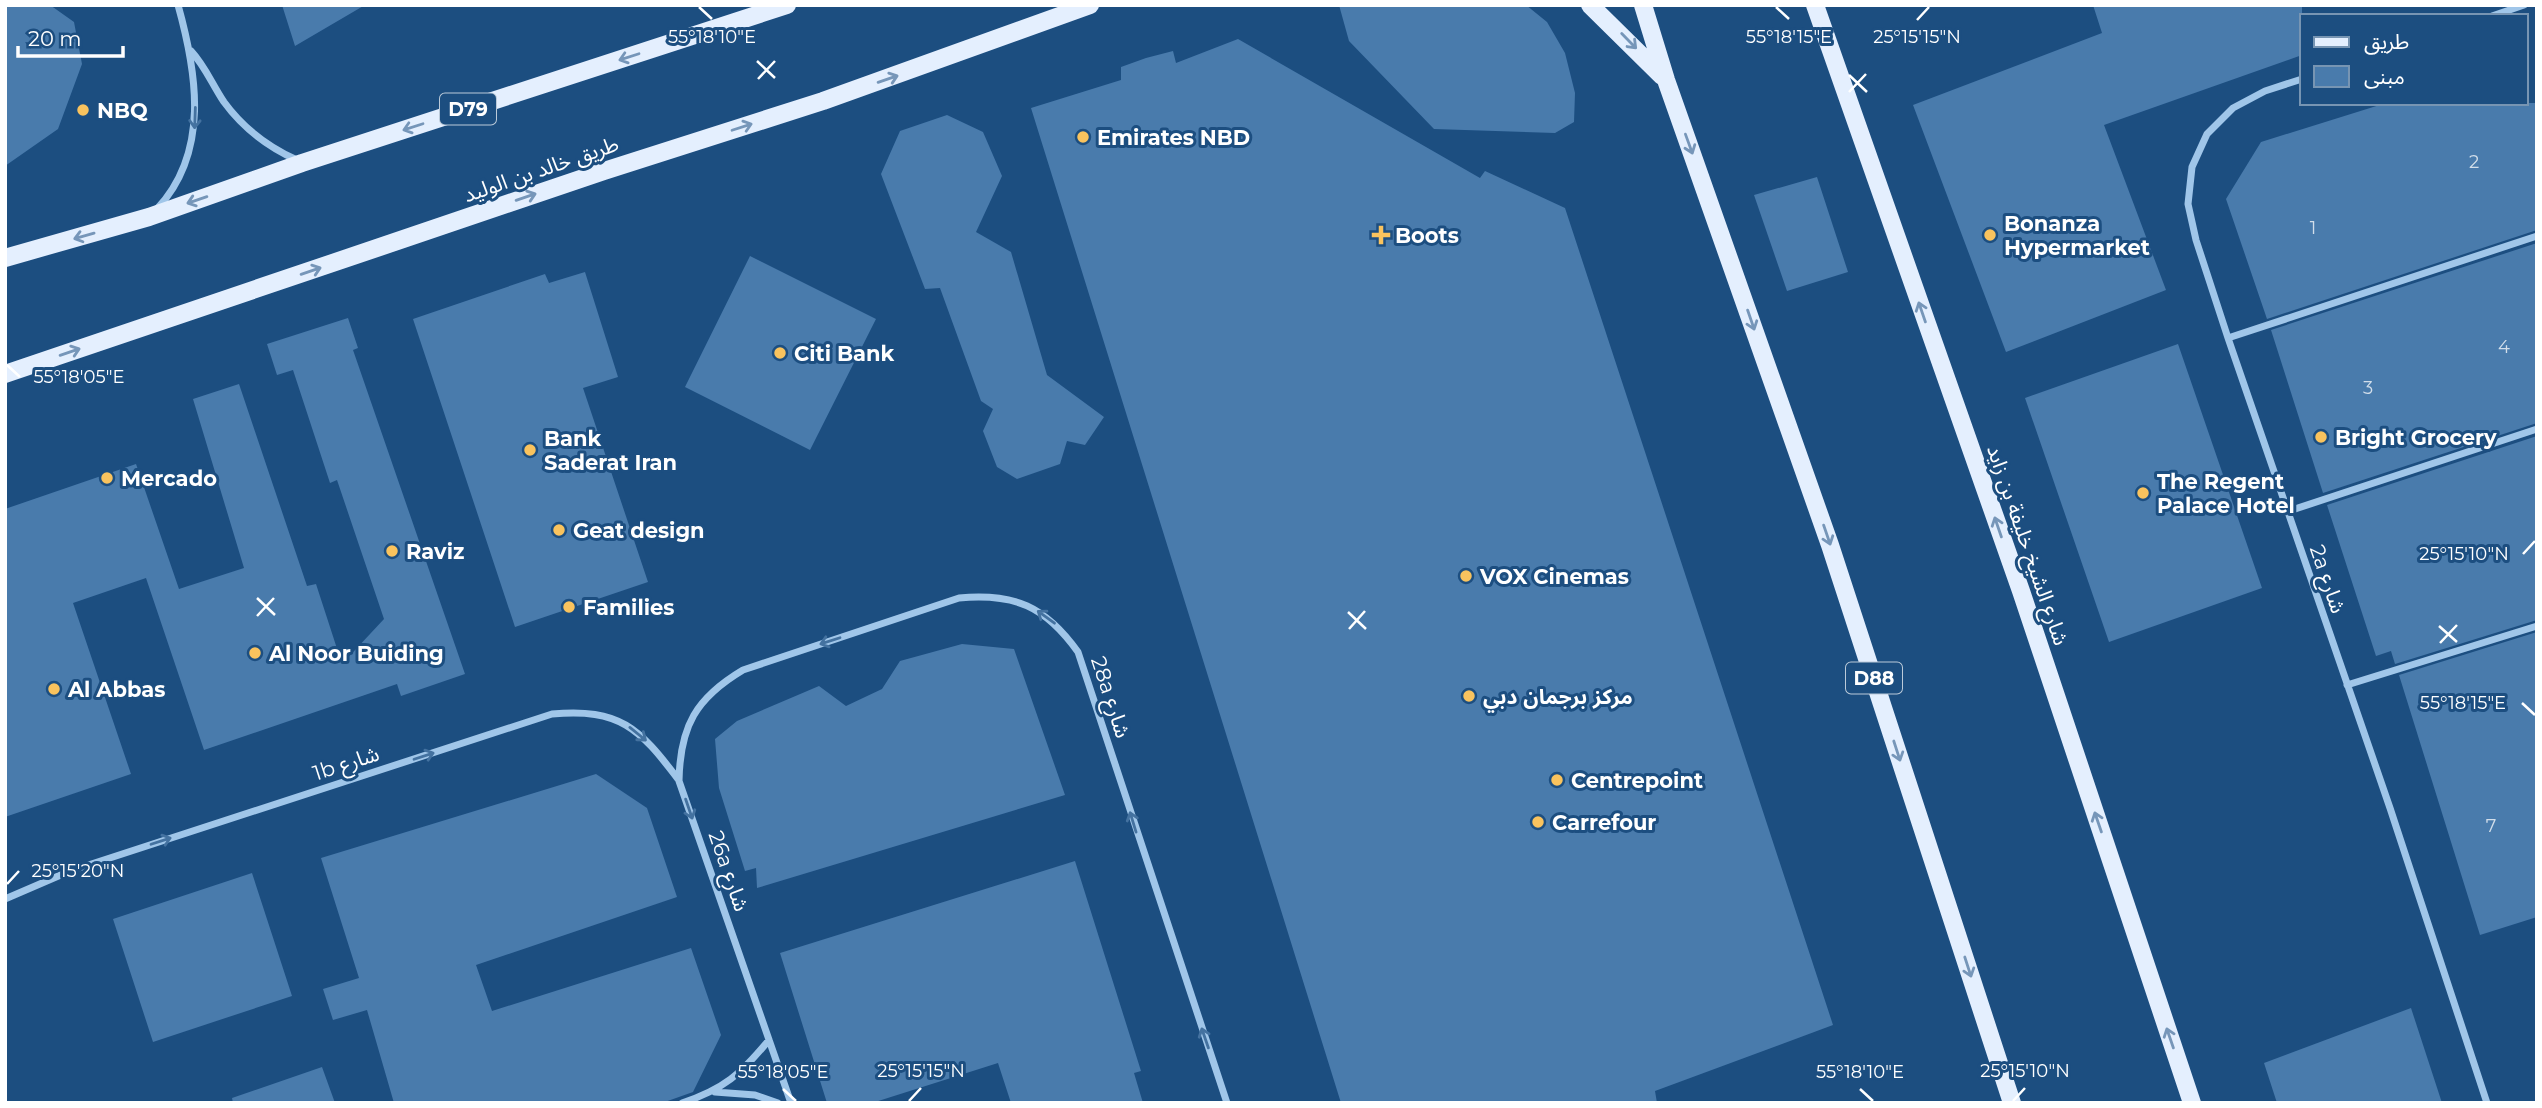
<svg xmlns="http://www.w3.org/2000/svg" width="2542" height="1108" font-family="Montserrat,'Noto Sans Arabic',sans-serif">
<rect width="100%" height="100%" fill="#1c4e80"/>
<!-- building -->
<path fill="#497bac" d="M 5,5 L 50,5 L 74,22 L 82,64 L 58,129 L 5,166 Z
M 282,5 L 365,5 L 295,46 Z
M 1339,5 L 1526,5 L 1547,22 L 1565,53 L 1575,93 L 1574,122 L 1555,133 L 1434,129 L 1349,41 Z
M 2093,5 L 2302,5 L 2302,55 L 2104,125 L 2166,290 L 2006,352 L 1913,105 L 2102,33 Z
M 1238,39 L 1480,178 L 1485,171 L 1565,208 L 1833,1025 L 1655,1091 L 1657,1103 L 1341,1103 L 1031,108 L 1121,80 L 1121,67 L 1146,58 L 1173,51 L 1176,63 Z
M 2386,103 L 2537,103 L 2537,230 L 2267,319 L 2226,199 L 2261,142 Z
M 947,115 L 983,132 L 1002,176 L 976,232 L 1011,252 L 1047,375 L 1104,417 L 1085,445 L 1067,441 L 1060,464 L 1017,479 L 997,467 L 983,431 L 993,409 L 981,401 L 940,288 L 925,289 L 881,174 L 900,131 Z
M 1817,177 L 1848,272 L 1787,291 L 1754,195 Z
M 2537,243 L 2537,423 L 2323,493 L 2271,330 Z
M 750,256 L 876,319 L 810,450 L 685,387 Z
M 585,272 L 618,377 L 583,388 L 648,582 L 515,627 L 413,319 L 545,274 L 549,283 Z
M 348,318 L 358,348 L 353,350 L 465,674 L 401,696 L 397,684 L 204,750 L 146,578 L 73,603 L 131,774 L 5,817 L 5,509 L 136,464 L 179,589 L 244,568 L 193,399 L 239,384 L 307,586 L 316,584 L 342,664 L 384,619 L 337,480 L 330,483 L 293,370 L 277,375 L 267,344 Z
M 2178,344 L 2262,588 L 2109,642 L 2025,398 Z
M 2537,436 L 2537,620 L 2395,664 L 2391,651 L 2376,656 L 2327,505 Z
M 2537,632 L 2537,917 L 2480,935 L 2399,675 Z
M 962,644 L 1014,649 L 1065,795 L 757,888 L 756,868 L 745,871 L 719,788 L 715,739 L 737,721 L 819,686 L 846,706 L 882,689 L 900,661 Z
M 596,774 L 647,808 L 677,897 L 476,965 L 492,1011 L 691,948 L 721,1035 L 693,1092 L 662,1103 L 394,1103 L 367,1010 L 333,1020 L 323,989 L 359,978 L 321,858 Z
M 1075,861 L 1141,1071 L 1134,1073 L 1143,1103 L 1011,1103 L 998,1063 L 872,1103 L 827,1103 L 780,953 Z
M 252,873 L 292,996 L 153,1042 L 113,919 Z
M 2411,1008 L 2442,1103 L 2277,1103 L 2264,1063 Z
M 322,1067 L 335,1103 L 233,1103 L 232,1098 Z"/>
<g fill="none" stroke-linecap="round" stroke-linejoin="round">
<!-- street -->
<path stroke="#a0c6e9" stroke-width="7" d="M 2492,16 L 2524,5
M 191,51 C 205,66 212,84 224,102 C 243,128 268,147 297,160
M 2302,79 L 2265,91 L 2233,108 L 2207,134 L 2192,167 L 2188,204 L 2196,240 L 2228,338 L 2390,808 L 2487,1103
M 157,209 C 210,152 197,73 178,5
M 2228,338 L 2537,236
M 2286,512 L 2537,429
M 2347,685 L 2537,626
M 5,899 L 70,871 L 552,714 C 620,708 639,728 678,779
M 715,1092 L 755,1095 L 778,1103
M 682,1103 C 724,1089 741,1074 769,1040
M 791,1103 L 679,781 C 680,726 696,698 743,670 L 959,598 C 1015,593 1045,606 1078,652 L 1227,1103"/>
<!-- primary -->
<path stroke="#e4effe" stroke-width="18" d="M 1590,5 L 1662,76
M 1643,5 L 1666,80 L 1830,545 L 2012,1103
M 1815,5 L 2021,591 L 2192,1103
M 5,258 L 149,217 L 302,163 L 787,5
M 5,374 L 604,171 L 823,101 L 1090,5"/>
</g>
<!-- one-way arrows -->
<defs><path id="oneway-shaft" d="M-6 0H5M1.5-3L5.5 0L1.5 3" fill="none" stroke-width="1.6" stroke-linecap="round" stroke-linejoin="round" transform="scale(1.75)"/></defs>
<g stroke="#7696b9">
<use href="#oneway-shaft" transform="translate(1629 41) rotate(46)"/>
<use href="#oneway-shaft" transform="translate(629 57) rotate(162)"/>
<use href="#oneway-shaft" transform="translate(888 79) rotate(-19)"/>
<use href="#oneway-shaft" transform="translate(413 127) rotate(162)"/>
<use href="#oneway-shaft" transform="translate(742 127) rotate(-18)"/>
<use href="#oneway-shaft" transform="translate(1689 144) rotate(70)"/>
<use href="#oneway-shaft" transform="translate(526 197) rotate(-19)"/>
<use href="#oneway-shaft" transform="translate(197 200) rotate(161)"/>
<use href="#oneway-shaft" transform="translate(84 236) rotate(164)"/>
<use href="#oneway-shaft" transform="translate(311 271) rotate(-19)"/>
<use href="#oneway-shaft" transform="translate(1922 312) rotate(-109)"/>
<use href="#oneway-shaft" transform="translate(1751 320) rotate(71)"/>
<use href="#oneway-shaft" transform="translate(70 352) rotate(-19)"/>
<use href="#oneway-shaft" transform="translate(1998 527) rotate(-109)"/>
<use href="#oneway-shaft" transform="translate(1827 535) rotate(71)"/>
<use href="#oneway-shaft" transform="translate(1897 751) rotate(72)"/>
<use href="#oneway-shaft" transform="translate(2098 822) rotate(-109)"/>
<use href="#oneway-shaft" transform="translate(1968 967) rotate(72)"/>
<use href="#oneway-shaft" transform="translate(2170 1038) rotate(-109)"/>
</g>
<g stroke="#4472a0">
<use href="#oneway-shaft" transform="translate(195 118) rotate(92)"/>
<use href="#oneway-shaft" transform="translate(1046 617) rotate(-144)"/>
<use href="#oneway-shaft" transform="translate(830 641) rotate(162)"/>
<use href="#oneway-shaft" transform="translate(638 734) rotate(39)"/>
<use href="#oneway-shaft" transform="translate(424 756) rotate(-18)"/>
<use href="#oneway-shaft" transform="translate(689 809) rotate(71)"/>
<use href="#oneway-shaft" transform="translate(1133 822) rotate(-107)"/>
<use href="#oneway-shaft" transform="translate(161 841) rotate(-18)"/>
<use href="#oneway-shaft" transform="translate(1205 1038) rotate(-109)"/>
</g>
<!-- ticks -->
<path fill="none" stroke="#fff" stroke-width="2.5" d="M 699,7 L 712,19M 1776,7 L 1789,19M 1917,20 L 1929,7M 757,61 L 775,78M 1849,75 L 1867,92M 758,79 L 775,61M 1849,92 L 1866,74M 7,365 L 20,377M 2523,554 L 2535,541M 257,598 L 275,615M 1348,612 L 1366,629M 257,616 L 274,598M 2439,626 L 2457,642M 1349,629 L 1365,611M 2440,643 L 2457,625M 2522,703 L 2535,715M 7,884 L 19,871M 783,1089 L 796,1101M 1860,1089 L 1873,1101M 909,1101 L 921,1088M 2013,1101 L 2025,1088"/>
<!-- markers -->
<g fill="#f9c35e" stroke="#1c4e80" stroke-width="2.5">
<circle cx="83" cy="110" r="7"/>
<circle cx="1083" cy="137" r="7"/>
<path d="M1377.5 224.5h7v7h7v7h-7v7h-7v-7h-7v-7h7z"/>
<circle cx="1990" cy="235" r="7"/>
<circle cx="780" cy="353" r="7"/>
<circle cx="2321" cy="437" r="7"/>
<circle cx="530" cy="450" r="7"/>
<circle cx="107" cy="478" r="7"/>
<circle cx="2143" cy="493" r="7"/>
<circle cx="559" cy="530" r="7"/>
<circle cx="392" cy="551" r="7"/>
<circle cx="1466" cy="576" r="7"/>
<circle cx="569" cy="607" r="7"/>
<circle cx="255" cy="653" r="7"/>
<circle cx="54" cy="689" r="7"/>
<circle cx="1469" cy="696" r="7"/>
<circle cx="1557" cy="780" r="7"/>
<circle cx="1538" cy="822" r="7"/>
</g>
<g text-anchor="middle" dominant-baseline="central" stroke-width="6" stroke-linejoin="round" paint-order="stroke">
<!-- number labels -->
<g font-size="18" fill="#d2deea">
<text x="2474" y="162">2</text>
<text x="2313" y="228">1</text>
<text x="2504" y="347">4</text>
<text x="2368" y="388">3</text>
<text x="2491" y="826">7</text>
</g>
<!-- shield labels -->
<g fill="#1c4e80" stroke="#bbcad9" stroke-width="2">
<rect x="440" y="93.5" width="56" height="31" rx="5"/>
<rect x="1846" y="662.5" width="56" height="31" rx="5"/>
</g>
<g font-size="19" font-weight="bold" fill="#fff">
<text x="468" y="109">D79</text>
<text x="1874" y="678">D88</text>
</g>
<!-- poi labels -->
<g font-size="21" font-weight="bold" fill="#fff" stroke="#1c4e80" text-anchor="start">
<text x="97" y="110">NBQ</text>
<text x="1097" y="137">Emirates NBD</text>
<text x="2004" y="223">Bonanza<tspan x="2004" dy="24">Hypermarket</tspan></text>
<text x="1395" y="235">Boots</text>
<text x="794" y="353">Citi Bank</text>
<text x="2335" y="437">Bright Grocery</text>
<text x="544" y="438">Bank<tspan x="544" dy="24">Saderat Iran</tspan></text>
<text x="121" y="478">Mercado</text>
<text x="2157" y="481">The Regent<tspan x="2157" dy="24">Palace Hotel</tspan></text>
<text x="573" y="530">Geat design</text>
<text x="406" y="551">Raviz</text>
<text x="1480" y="576">VOX Cinemas</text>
<text x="583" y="607">Families</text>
<text x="269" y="653">Al Noor Buiding</text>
<text x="68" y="689">Al Abbas</text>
<text x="1483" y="696">مركز برجمان دبي</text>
<text x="1571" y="780">Centrepoint</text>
<text x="1552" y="822">Carrefour</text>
</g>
<!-- street labels -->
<g font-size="21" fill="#fff" stroke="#1c4e80">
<text transform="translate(541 169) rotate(-19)">طريق خالد بن الوليد</text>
<text transform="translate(2028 545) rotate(71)">شارع الشيخ خليفة بن زايد</text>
<text transform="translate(2328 579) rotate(71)">2a شارع</text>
<text transform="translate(1111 697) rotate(72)">28a شارع</text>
<text transform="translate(346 763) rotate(-18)">1b شارع</text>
<text transform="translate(729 871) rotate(71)">26a شارع</text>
</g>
</g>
<g font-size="18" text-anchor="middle" fill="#fff" stroke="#1c4e80" stroke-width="6" stroke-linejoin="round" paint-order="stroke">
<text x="712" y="43">55°18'10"E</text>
<text x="1789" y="43">55°18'15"E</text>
<text x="1917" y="43">25°15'15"N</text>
<text x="79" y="383">55°18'05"E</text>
<text x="2464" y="560">25°15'10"N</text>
<text x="2463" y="709">55°18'15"E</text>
<text x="78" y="877">25°15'20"N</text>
<text x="921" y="1077">25°15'15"N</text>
<text x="2025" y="1077">25°15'10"N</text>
<text x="783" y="1078">55°18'05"E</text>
<text x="1860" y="1078">55°18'10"E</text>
</g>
<!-- border -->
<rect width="2542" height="1108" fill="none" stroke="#ffffff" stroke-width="14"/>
<!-- legend -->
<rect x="2300" y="14" width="228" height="91" fill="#1c4e80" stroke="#7795b3" stroke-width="2"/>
<rect x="2314" y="37" width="35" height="10" fill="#e4effe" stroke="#7795b3" stroke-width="2"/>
<text x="2364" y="49" font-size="21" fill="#ffffff">طريق</text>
<rect x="2314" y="66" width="35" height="21" fill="#497bac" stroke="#7795b3" stroke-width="2"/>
<text x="2364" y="84" font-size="21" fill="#ffffff">مبنى</text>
<!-- scale -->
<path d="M18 46v10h105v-10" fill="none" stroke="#ffffff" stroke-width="3.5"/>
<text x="28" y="46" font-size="21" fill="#ffffff" stroke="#1c4e80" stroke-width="5" paint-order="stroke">20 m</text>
</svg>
